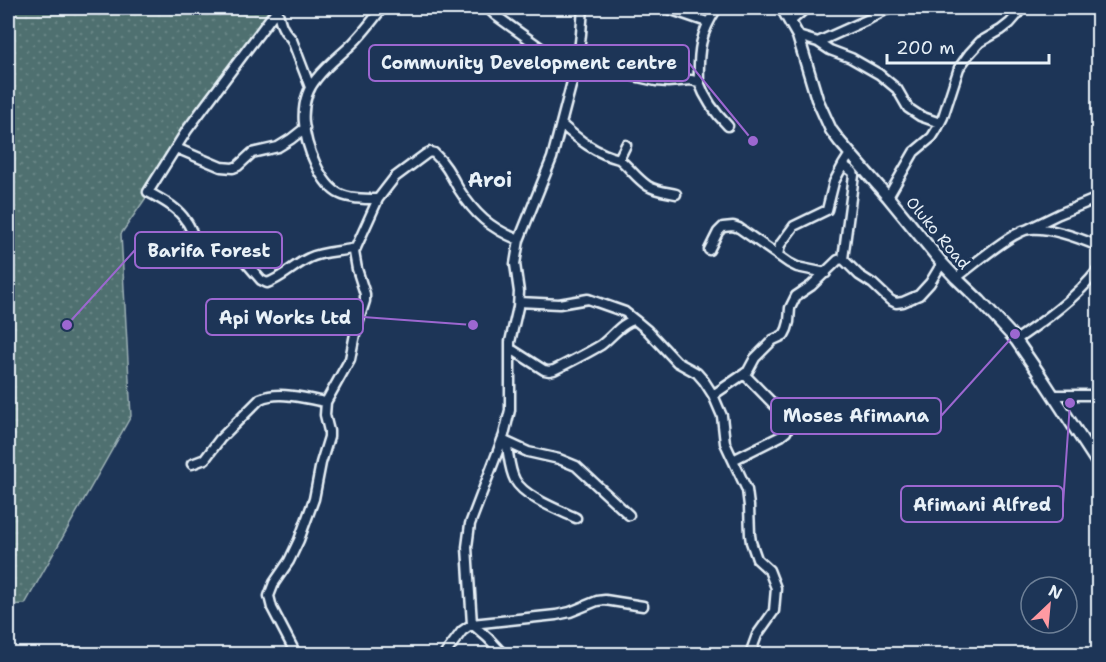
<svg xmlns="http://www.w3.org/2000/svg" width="1106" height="662" font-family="'Shantell Sans',sans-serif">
<defs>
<pattern id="grass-dots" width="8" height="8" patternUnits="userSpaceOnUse" patternTransform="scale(1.5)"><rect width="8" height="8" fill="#4f7070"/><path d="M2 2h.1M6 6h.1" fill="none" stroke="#688585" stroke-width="1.8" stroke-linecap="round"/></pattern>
</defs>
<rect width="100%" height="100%" fill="#1d3557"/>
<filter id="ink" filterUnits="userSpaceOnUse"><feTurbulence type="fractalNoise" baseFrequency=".0167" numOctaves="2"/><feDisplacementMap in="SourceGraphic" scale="12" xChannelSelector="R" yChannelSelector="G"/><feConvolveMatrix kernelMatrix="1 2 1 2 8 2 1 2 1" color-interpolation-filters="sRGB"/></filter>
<g filter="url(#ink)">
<!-- grass -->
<path fill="url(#grass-dots)" stroke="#9cb0b4" stroke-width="1.5" d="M 8,8 L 276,8 L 121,234 L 131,416 L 25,604 L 8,605 Z"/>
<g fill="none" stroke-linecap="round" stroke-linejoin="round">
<!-- minor casing -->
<g stroke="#e8f1f8" stroke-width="13">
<path id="minor" d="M 278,8 L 187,130 L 148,192 C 162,200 177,207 186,221 C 192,228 193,241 201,245 C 209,249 221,244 230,244 L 261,280 L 267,283 C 282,278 294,265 309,258 C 323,251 340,252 356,248
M 382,8 C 373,20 364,32 353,43 C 341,55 328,64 317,78 C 296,102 303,138 316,165 C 331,197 344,199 378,199 L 395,177 L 426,154 L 430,152 L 434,153 C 445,163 451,175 458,188 C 475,215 490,228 519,240
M 488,8 L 495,15 L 548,53 L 576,66
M 666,8 L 707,22
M 277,9 C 279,15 280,23 283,28 C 285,33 289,35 292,40 L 310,87
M 791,21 L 806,8
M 798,36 L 818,42 L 867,20 L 885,10 L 892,8
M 818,42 L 830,50 L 851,58 L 879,74 L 897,89 L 908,108 L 920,116 L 940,123
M 578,59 L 606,70 L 656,81 L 668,82 L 691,80 L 699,82 C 705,99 715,113 728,126
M 699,82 C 698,51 700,34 717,8
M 561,124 C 579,140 595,153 619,159 L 626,145
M 176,148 L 221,167 L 233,168 L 238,166 L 252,153 L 278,147 L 291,139 L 305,128
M 619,159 C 629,167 637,179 648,186 C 656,191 667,192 676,194
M 888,197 L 914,152 L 932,137 L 937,129 L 943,117 L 959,68 L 969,54 L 980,42 L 1001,30 L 1010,23 L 1017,15 L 1021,8
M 1028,229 L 1059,214 L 1098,198
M 709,250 L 718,232 L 723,227 L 733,226 L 739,228 L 789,263 L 797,267 L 826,273
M 778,255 L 780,245 L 794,226 L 827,210 L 834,182 L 843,165
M 843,259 L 854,175 L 853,172 L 843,165 L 850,154
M 956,278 C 971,267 1013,230 1030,229 C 1051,227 1079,238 1098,246
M 519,302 L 559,304 L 588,299 L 625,312 L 635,320
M 1016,340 C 1045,320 1076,298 1098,270
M 511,349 L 544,370 L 549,371 L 554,370 C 570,362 586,354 601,345 C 612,337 622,322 635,320 L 647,330 L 677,362 L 697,373 L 704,381 L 713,395 L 744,374 L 791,422 L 786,432 L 781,436 L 733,460
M 744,374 L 748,371 L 755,358 L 773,340 L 784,335 L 787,329 L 789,322 L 790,308 L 796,296 L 811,286 L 838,260 L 843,259 L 859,275 L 873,284 L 890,300 L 896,303 L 903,302 L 919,295 L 930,283 L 942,263
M 713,395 L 722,416 L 725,443 L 747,490 L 749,506 L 750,535 L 751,542 L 757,559 L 769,570 L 776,588 L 774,611 L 757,635 L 750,654
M 1053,395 L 1098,395
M 502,440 L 528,452 L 559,459 L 576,466 L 629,515
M 506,442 C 509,454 509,469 515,480 C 524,497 559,510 576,518
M 192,464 L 205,459 L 220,439 L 260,399 C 280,390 306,399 326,402
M 296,654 L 272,608 L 269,596 L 274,583 L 289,561 L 299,540 L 314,499 L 321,463 L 329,437 L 329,431 L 325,415 L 326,402 L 350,359 L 356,329 L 365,301 L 365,294 L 357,269 L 354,252 L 378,199
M 445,654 L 462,631 L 472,624 L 556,615 L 570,612 L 597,601 L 605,600 L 643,606
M 503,654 L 488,638 L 472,624 L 467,547 L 470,524 L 504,435 L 510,410 L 510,342 L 518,307 L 519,292 L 515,264 L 519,240 L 552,158 L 578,59 L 581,34 L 583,8"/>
</g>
<!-- major casing -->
<g stroke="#e8f1f8" stroke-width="15">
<path id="major" d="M 782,8 L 798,36 L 817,99 L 831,130 L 840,142 L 888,197 L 942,263 L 956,278 L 980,301 L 1016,340 L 1038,372 L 1098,464"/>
</g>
<!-- minor -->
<use href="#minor" stroke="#1d3557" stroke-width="8"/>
<!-- major -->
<use href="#major" stroke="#1d3557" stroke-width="10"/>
</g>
</g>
<g text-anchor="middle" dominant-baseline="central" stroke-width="6" stroke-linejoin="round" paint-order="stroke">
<!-- street labels -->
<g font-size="16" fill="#e8f1f8" stroke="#1d3557">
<text transform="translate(938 233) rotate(50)">Oluko Road</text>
</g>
<!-- quarter labels -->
<g font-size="20" font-weight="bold" fill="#e8f1f8" stroke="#1d3557">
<text x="490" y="180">Aroi</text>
</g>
</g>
<!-- callouts -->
<path fill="none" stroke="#9c67d0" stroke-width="2" d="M753 141L689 63M67 325L135 250M473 325L363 317M1015 334L941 416M1070 403L1063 504"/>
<g fill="#9c67d0" stroke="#1d3557" stroke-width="2">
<circle cx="753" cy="141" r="6"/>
<circle cx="67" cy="325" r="6"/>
<circle cx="473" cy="325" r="6"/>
<circle cx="1015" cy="334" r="6"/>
<circle cx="1070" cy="403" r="6"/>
</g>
<g fill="#1d3557" stroke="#9c67d0" stroke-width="2">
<rect x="369" y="45" width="320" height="36" rx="6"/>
<rect x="135" y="232" width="147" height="36" rx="6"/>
<rect x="206" y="299" width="157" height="36" rx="6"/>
<rect x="771" y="398" width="170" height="36" rx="6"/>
<rect x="901" y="486" width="162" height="36" rx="6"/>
</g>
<g font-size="18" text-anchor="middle" font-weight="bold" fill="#e8f1f8">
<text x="529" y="69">Community Development centre</text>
<text x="209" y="257">Barifa Forest</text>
<text x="285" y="324">Api Works Ltd</text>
<text x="856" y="422">Moses Afimana</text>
<text x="982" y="511">Afimani Alfred</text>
</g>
<!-- margin -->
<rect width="1106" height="662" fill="none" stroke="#1d3557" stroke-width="30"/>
<rect x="15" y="15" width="1076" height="632" fill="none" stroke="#e8f1f8" stroke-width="2" filter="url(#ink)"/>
<!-- north arrow -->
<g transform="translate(1049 605) rotate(26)"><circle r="28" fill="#1d3557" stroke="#6e8097" stroke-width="1.5"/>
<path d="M0-4.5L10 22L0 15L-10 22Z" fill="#ff9aa2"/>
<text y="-9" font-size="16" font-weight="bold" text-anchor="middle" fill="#e8f1f8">N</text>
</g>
<!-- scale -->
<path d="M887 54v9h162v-9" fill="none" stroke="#e8f1f8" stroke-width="3"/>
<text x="896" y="54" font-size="18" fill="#e8f1f8" stroke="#1d3557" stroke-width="4.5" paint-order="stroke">200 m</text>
</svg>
